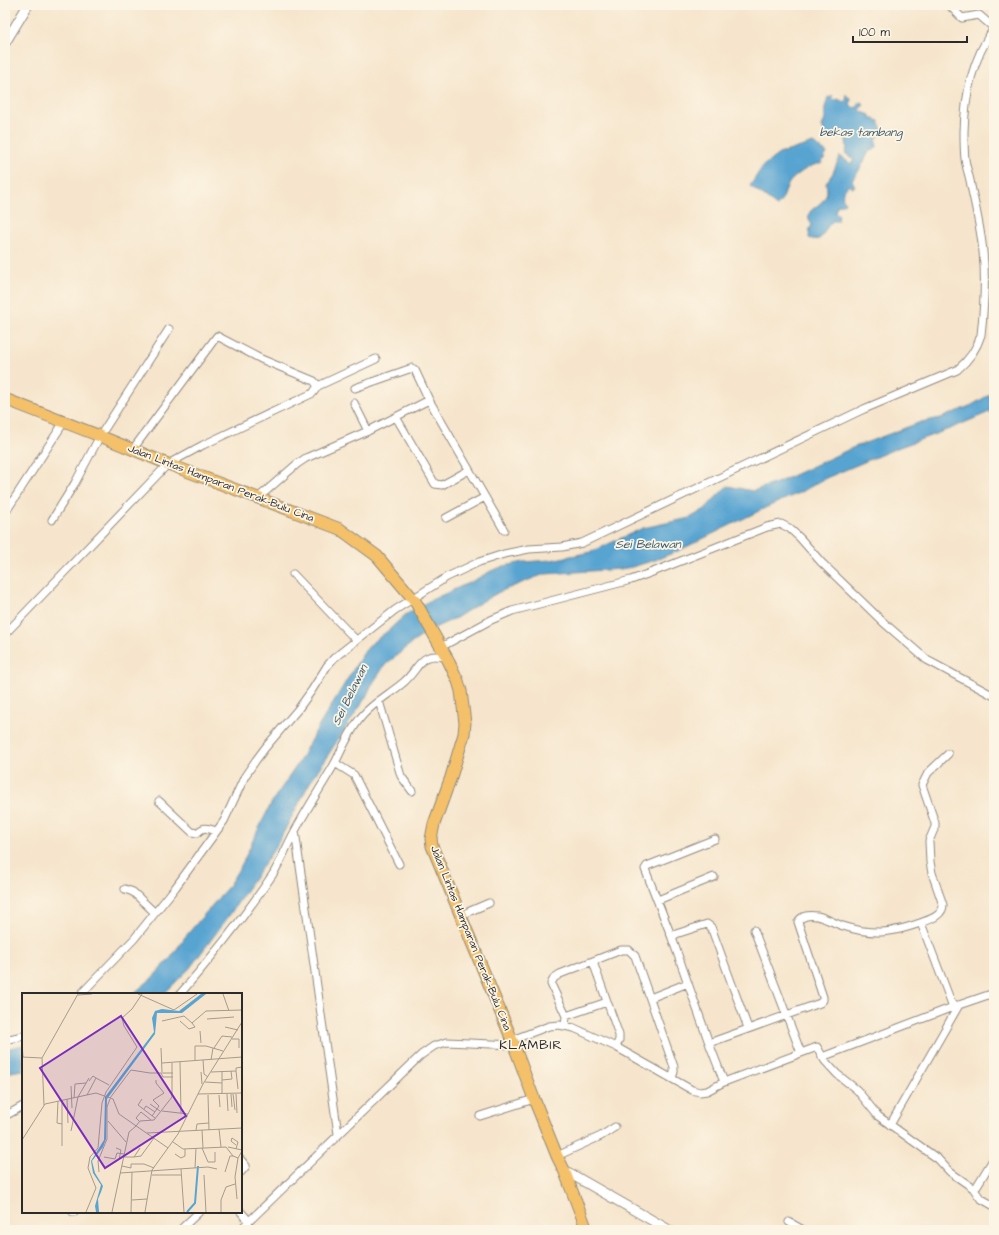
<svg xmlns="http://www.w3.org/2000/svg" width="999" height="1235" font-family="'Architects Daughter',sans-serif">
<rect width="100%" height="100%" fill="#fcf5e5"/>
<filter id="ink" filterUnits="userSpaceOnUse"><feTurbulence type="fractalNoise" baseFrequency=".025" numOctaves="2"/><feDisplacementMap in="SourceGraphic" scale="8" xChannelSelector="R" yChannelSelector="G"/><feConvolveMatrix kernelMatrix="1 2 1 2 8 2 1 2 1" color-interpolation-filters="sRGB"/></filter>
<filter id="wash" filterUnits="userSpaceOnUse"><feTurbulence type="fractalNoise" baseFrequency=".012" numOctaves="4" result="noise"/><feDisplacementMap in="SourceGraphic" scale="16" xChannelSelector="R" yChannelSelector="G"/><feGaussianBlur stdDeviation="0.9" result="paint"/><feColorMatrix in="noise" values="0 0 0 0 0 0 0 0 0 0 0 0 0 0 0 0 0 1.4 0 .05"/><feComposite in="paint" operator="in"/></filter>
<g filter="url(#wash)">
<rect width="100%" height="100%" fill="#f6e5cc"/>
<!-- water -->
<path fill="#59a4d1" stroke="#42687e" d="M 832,95 L 833,99 L 836,100 L 838,99 L 842,101 L 845,102 L 847,97 L 845,95 L 847,95 L 851,99 L 850,106 L 854,108 L 859,106 L 859,103 L 861,102 L 864,105 L 860,109 L 862,112 L 870,115 L 870,118 L 874,118 L 879,121 L 879,124 L 884,131 L 884,134 L 877,137 L 876,142 L 877,147 L 873,151 L 870,150 L 858,172 L 852,180 L 855,186 L 853,188 L 848,185 C 843,193 840,194 845,203 L 837,206 L 835,212 L 839,215 L 838,221 L 833,221 C 831,223 829,224 828,226 C 822,234 823,243 809,238 L 810,228 L 812,225 C 798,204 833,210 826,183 L 833,173 L 840,156 L 851,164 L 854,159 L 845,153 L 847,149 L 846,138 L 841,136 L 838,138 L 833,135 L 830,138 L 826,138 L 824,133 L 822,125 C 827,119 824,115 825,108 C 826,104 827,101 828,97 L 831,98 Z
M 813,143 L 827,153 L 821,164 C 813,162 793,177 789,183 C 784,192 785,198 777,206 L 750,186 L 763,166 L 779,154 Z
M 994,392 L 994,410 L 952,428 L 897,448 L 826,478 L 801,492 L 767,507 L 678,551 L 655,560 L 632,567 L 620,569 L 545,574 L 534,578 L 499,592 L 478,604 L 456,618 L 434,628 L 413,642 L 385,665 L 371,686 L 366,697 L 309,784 L 277,845 L 226,920 L 189,969 L 164,994 L 133,994 L 151,979 L 170,959 L 185,937 L 227,888 L 242,864 L 257,832 L 272,802 L 299,762 L 314,734 L 364,652 L 373,642 L 389,630 L 405,615 L 429,601 L 473,581 L 491,571 L 504,566 L 524,562 L 551,560 L 591,552 L 643,528 L 690,518 L 705,509 L 723,490 L 728,486 L 753,491 L 779,482 L 852,448 L 921,422 L 941,418 L 972,405 Z
M 23,1045 L 23,1070 L 5,1073 L 5,1049 Z"/>
</g>
<g filter="url(#ink)">
<g fill="none" stroke-linecap="round" stroke-linejoin="round">
<!-- minor casing -->
<g stroke="#90887c" stroke-width="9">
<path id="minor" d="M 949,5 L 962,18 L 979,15 L 994,28
M 429,400 L 504,530
M 354,403 L 368,431
M 396,417 L 435,484 L 442,485 L 469,470
M 133,449 L 217,336 L 261,359 L 314,381 L 318,386
M 258,498 L 297,464 L 306,458 L 368,431 L 429,400 L 415,370 L 412,368 L 355,388
M 5,513 L 64,422
M 446,518 L 485,497
M 52,520 L 75,483 L 100,436 L 169,329
M 293,574 L 356,640
M 5,634 L 168,464 L 203,445 L 313,393 L 318,386 L 376,359
M 441,647 L 491,620 L 512,611 L 631,580 L 658,570 L 767,527 L 781,524 L 789,528 L 800,538 L 821,562 L 883,622 L 927,660 L 994,696
M 379,701 L 401,776 L 412,791
M 335,763 L 354,775 L 399,864
M 159,801 L 192,832 L 197,833 C 204,826 207,828 216,831
M 295,831 L 338,1134
M 715,839 L 647,866 L 645,869 L 672,938 L 709,1043 L 724,1082
M 125,889 L 133,892 L 154,912
M 658,900 L 714,877
M 461,915 L 489,903
M 921,923 L 953,1007
M 754,930 L 801,1053
M 672,938 L 676,934 L 707,924 L 711,927 L 748,1028
M 593,962 L 619,1035 L 619,1040 L 616,1047
M 81,994 L 134,939 L 175,888 L 224,821 L 245,776 L 256,760 L 265,748 L 299,708 L 312,690 L 327,666 L 334,658 L 395,610 L 447,577 L 479,562 L 504,554 L 529,549 L 562,547 L 582,543 L 864,409 L 957,370 C 968,361 977,348 981,335 C 984,308 986,279 983,252 C 981,230 976,208 971,186 C 970,177 966,168 965,159 C 964,150 964,141 964,132 C 965,94 972,60 994,28
M 180,994 C 213,956 245,916 273,874 C 281,861 287,845 295,831 C 307,808 322,786 335,763 C 343,747 350,730 362,716 C 374,702 390,694 404,682 C 420,668 420,650 447,658
M 650,998 L 688,983
M 566,1016 L 607,1002
M 565,1026 L 566,1016 L 551,984 L 554,978 L 560,974 L 621,950 L 629,950 L 635,956 L 674,1067 L 674,1072 L 672,1078
M 5,1040 L 23,1036
M 512,1040 L 549,1026 L 559,1025 L 574,1028 L 616,1047 L 692,1090 L 700,1092 L 707,1091 L 724,1082 L 817,1047 L 825,1061 L 837,1074 L 857,1090 L 878,1116 L 938,1159 L 950,1172 L 973,1188 L 980,1198 L 994,1206
M 709,1043 L 820,1003 L 823,1000 L 823,997 L 798,922 C 802,915 809,915 817,916 C 826,918 834,923 843,926 C 874,936 893,933 923,922 C 931,919 943,915 943,905 L 932,873 L 930,862 L 929,841 L 935,827 L 935,823 L 922,785 L 928,773 L 948,754
M 822,1057 L 953,1007 L 994,993
M 5,1116 L 23,1106
M 480,1116 L 534,1099
M 890,1125 L 959,1005
M 557,1156 L 601,1136 L 615,1127
M 241,1160 L 246,1166 L 241,1172
M 975,1189 L 994,1158
M 73,1212 L 74,1212
M 241,1212 L 249,1221
M 789,1222 L 803,1230
M 180,1230 L 199,1212
M 240,1230 L 421,1055 L 434,1046 L 447,1042 L 514,1045"/>
</g>
<!-- tertiary casing -->
<g stroke="#90887c" stroke-width="11">
<path id="tertiary" d="M 5,43 L 28,5
M 564,1170 L 669,1230"/>
</g>
<!-- primary casing -->
<g stroke="#90887c" stroke-width="13">
<path id="primary" d="M 5,399 L 100,436 L 168,464 L 340,529 L 377,556 L 415,601 L 447,658 L 458,681 L 461,691 L 465,723 L 464,734 L 451,777 L 434,824 L 431,839 L 432,846 L 512,1040 L 534,1099 L 557,1156 L 564,1170 L 587,1230"/>
</g>
<!-- minor -->
<use href="#minor" stroke="#fff" stroke-width="7"/>
<!-- tertiary -->
<use href="#tertiary" stroke="#fff" stroke-width="9"/>
<!-- primary -->
<use href="#primary" stroke="#f4c16a" stroke-width="11"/>
</g>
</g>
<g text-anchor="middle" dominant-baseline="central" stroke-width="3.5" stroke-linejoin="round" paint-order="stroke">
<!-- street labels -->
<g font-size="11" fill="#2b2b2b" stroke="#fcf5e5">
<text transform="translate(221 483) rotate(21)">Jalan Lintas Hamparan Perak–Bulu Cina</text>
<text transform="translate(471 938) rotate(68)">Jalan Lintas Hamparan Perak–Bulu Cina</text>
</g>
<!-- water labels -->
<g font-size="12" font-style="italic" fill="#3d5b6d" stroke="#fcf5e5">
<text x="861" y="132">bekas tambang</text>
<text x="648" y="544">Sei Belawan</text>
<text transform="translate(350 695) rotate(-64)">Sei Belawan</text>
</g>
<!-- quarter labels -->
<g font-size="13" letter-spacing="1" fill="#2b2b2b" stroke="#fcf5e5">
<text x="531" y="1045">KLAMBIR</text>
</g>
</g>
<!-- overview -->
<g transform="translate(22 993)">
<rect width="220" height="220" fill="#f6e5cc"/>
<path d="M 179,1 L 184,1 L 160,20 L 135,20 L 133,41 L 85,106 L 84,146 L 81,154 L 70,168 L 73,180 L 81,193 L 79,199 L 76,206 L 77,219 L 74,219 L 73,213 L 79,192 L 71,180 L 69,168 L 82,147 L 83,104 L 132,39 L 130,25 L 133,18 L 140,16 L 157,18 Z" fill="#59a4d1"/>
<path fill="none" stroke="#59a4d1" stroke-width="2" d="M 165,219 L 173,210 L 176,173"/>
<path fill="none" stroke="#a59b8c" stroke-width="1" d="M 116,1 L 152,17 L 175,1M 201,1 L 207,18M 56,2 L 70,1M 185,26 L 212,24M 140,28 L 162,23 L 170,30 L 184,18 L 220,17M 158,28 L 167,36 L 173,34 L 170,30M 203,34 L 216,37M 178,38 L 179,50M 210,46 L 217,46 L 217,55M 0,49 L 1,64M 139,55 L 140,79M 192,55 L 200,43 L 210,44M 0,64 L 20,65M 173,67 L 173,53 L 184,53 L 201,58M 181,67 L 182,81 L 186,84M 189,67 L 191,55M 158,69 L 159,120M 140,70 L 220,64M 214,78 L 216,96M 179,79 L 180,91M 189,79 L 214,78 L 214,75 L 220,74M 139,80 L 141,84 L 151,84M 74,85 L 87,92M 200,87 L 210,86 L 209,78M 183,89 L 200,90M 49,93 L 50,115M 176,101 L 220,100M 200,101 L 200,79M 205,101 L 206,118M 209,101 L 210,114M 211,101 L 213,117M 214,101 L 215,120M 65,102 L 74,85 L 71,83 L 67,88M 186,102 L 187,137M 197,102 L 198,114M 52,105 L 53,91 L 64,90M 88,105 L 109,77 L 128,80 L 151,80M 45,106 L 46,130M 120,106 L 116,112 L 133,125M 40,107 L 40,153M 36,108 L 35,130 L 40,131M 128,111 L 138,118M 22,112 L 20,65 L 56,1M 122,116 L 124,113 L 133,119M 140,118 L 166,121M 130,123 L 137,113 L 131,107 L 142,100 L 134,90 L 134,87M 86,128 L 104,149M 118,129 L 114,125 L 119,119 L 129,127M 114,133 L 118,128 L 132,127 L 150,104 L 150,70M 197,136 L 199,154M 174,137 L 175,131 L 187,130M 180,137 L 181,155M 49,138 L 56,104 L 67,85M 125,140 L 220,135M 0,147 L 23,111 L 74,100 L 91,106 L 97,121 L 146,155M 151,149 L 161,156 L 204,154 L 211,163 L 216,165 L 220,158M 206,154 L 220,157M 94,155 L 99,157 L 97,167M 180,155 L 186,169 L 193,169 L 193,159M 214,156 L 216,149 L 210,145 L 209,148 L 214,152M 153,161 L 159,165 L 163,163 L 163,156M 82,164 L 93,166 L 95,160 L 102,161M 102,164 L 112,164 L 118,155M 112,164 L 119,163 L 132,145M 100,173 L 109,175 L 109,171 L 122,171 L 132,175M 173,175 L 174,155M 159,176 L 162,219M 77,179 L 76,168 L 85,146 L 85,114 L 88,106M 203,179 L 208,163 L 211,163M 98,180 L 186,174 L 195,176M 130,182 L 159,182M 182,182 L 184,219M 215,206 L 213,184 L 216,165M 110,207 L 125,206M 64,219 L 74,195 L 66,175 L 68,164 L 76,155 L 80,110 L 84,99 L 115,54 L 102,33 L 100,25 L 110,16 L 120,1M 90,219 L 107,139 L 114,133M 109,219 L 110,179M 123,219 L 130,177 L 156,141 L 181,91 L 220,29M 199,219 L 199,207 L 204,194 L 213,191"/>
<path fill="#7b2cbf" fill-opacity="0.15" stroke="#7b2cbf" stroke-width="2" d="M 99,23 L 164,123 L 83,175 L 18,75 Z"/>
<rect width="220" height="220" fill="none" stroke="#2b2b2b" stroke-width="2"/>
</g>
<!-- margin -->
<rect width="999" height="1235" fill="none" stroke="#fcf5e5" stroke-width="20"/>
<!-- scale -->
<path d="M853 36v6h114v-6" fill="none" stroke="#2b2b2b" stroke-width="2"/>
<text x="859" y="36" font-size="12" fill="#2b2b2b" stroke="#fcf5e5" stroke-width="3" paint-order="stroke">100 m</text>
</svg>
